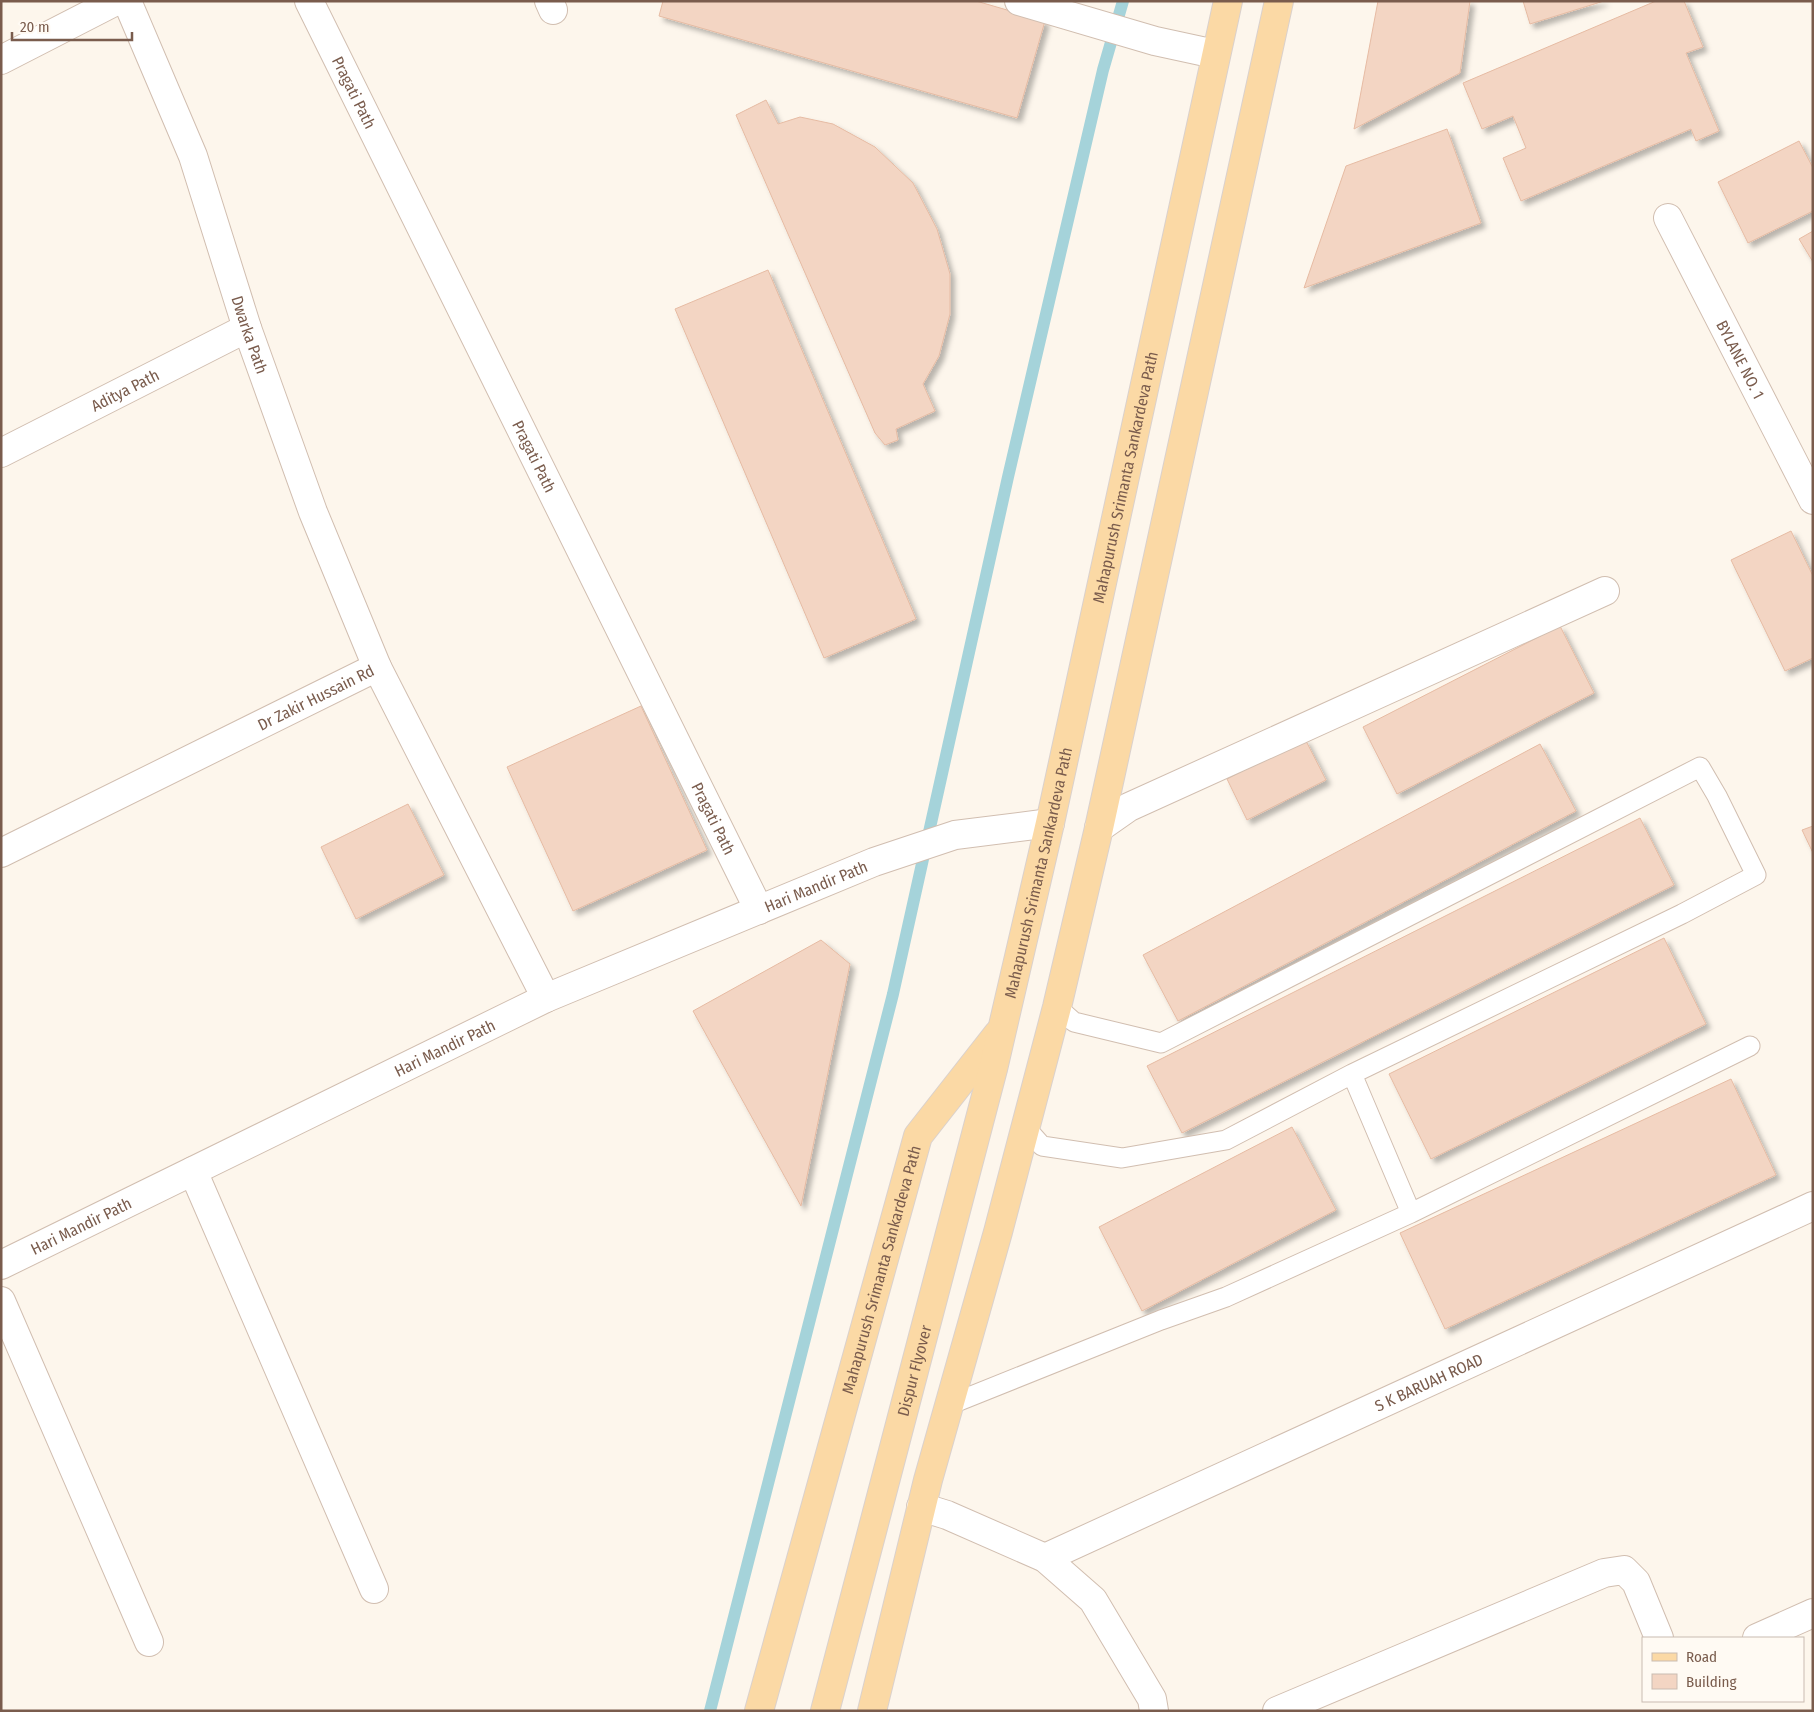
<svg xmlns="http://www.w3.org/2000/svg" width="1814" height="1712" font-family="'Fira Sans Condensed',sans-serif">
<defs>
<filter id="shadow"><feDropShadow dx="4.5" dy="4.5" stdDeviation="2.5" flood-color="#0004"/></filter>
</defs>
<rect width="100%" height="100%" fill="#fdf6ec"/>
<g fill="none" stroke-linecap="round" stroke-linejoin="round">
<!-- stream -->
<path stroke="#a5d3da" stroke-width="12" d="M 710,1711 L 893,994 L 1008,477 L 1103,70 L 1123,1"/>
</g>
<!-- building -->
<path fill="#f3d5c3" stroke="#e6bba3" filter="url(#shadow)" d="M 663,1 L 976,1 L 1045,21 L 1017,118 L 659,16 Z
M 1378,1 L 1470,1 L 1460,73 L 1354,129 Z
M 1523,1 L 1604,1 L 1530,24 Z
M 1656,1 L 1684,1 L 1703,47 L 1686,53 L 1719,131 L 1696,141 L 1691,129 L 1521,201 L 1503,158 L 1526,148 L 1513,116 L 1482,129 L 1463,83 Z
M 766,100 L 778,124 L 800,117 L 833,124 L 875,147 L 913,183 L 937,229 L 950,274 L 950,314 L 939,356 L 923,384 L 935,411 L 896,429 L 898,440 L 885,445 L 875,433 L 736,115 Z
M 1447,129 L 1481,223 L 1304,288 L 1346,166 Z
M 1799,141 L 1813,168 L 1813,211 L 1748,243 L 1718,182 Z
M 1813,231 L 1813,262 L 1799,239 Z
M 768,270 L 916,619 L 824,658 L 675,309 Z
M 1791,531 L 1813,576 L 1813,658 L 1785,671 L 1731,560 Z
M 1560,626 L 1594,693 L 1397,794 L 1363,727 Z
M 641,706 L 707,850 L 573,911 L 507,767 Z
M 1305,739 L 1326,780 L 1247,820 L 1227,779 Z
M 1540,744 L 1576,811 L 1178,1021 L 1143,955 Z
M 408,804 L 444,875 L 356,919 L 321,847 Z
M 1640,818 L 1674,885 L 1182,1133 L 1147,1066 Z
M 1813,826 L 1813,853 L 1802,830 Z
M 1664,938 L 1706,1024 L 1431,1159 L 1389,1074 Z
M 821,940 L 850,964 L 801,1206 L 693,1011 Z
M 1731,1079 L 1776,1175 L 1445,1329 L 1400,1233 Z
M 1292,1127 L 1336,1210 L 1142,1311 L 1099,1227 Z"/>
<g fill="none" stroke-linecap="round" stroke-linejoin="round">
<!-- lane casing -->
<g stroke="#d1beb0" stroke-width="21">
<path id="lane" d="M 1352,1074 L 1411,1213
M 1026,1128 L 1042,1146 L 1122,1158 L 1226,1140 L 1352,1074 L 1682,914 L 1756,875 L 1717,796 L 1700,767 L 1161,1043 L 1074,1022 L 1057,1007
M 949,1405 L 1161,1320 L 1226,1297 L 1411,1213 L 1750,1046"/>
</g>
<!-- street casing -->
<g stroke="#d1beb0" stroke-width="30">
<g id="street">
<path id="s1" d="M 127,1 L 193,156 L 247,328 L 313,512 L 377,667"/>
<path id="s2" d="M 309,1 L 759,910"/>
<path d="M 549,1 L 553,10"/>
<path d="M 1019,1 L 1155,41 L 1215,54"/>
<path d="M 1,60 L 116,1"/>
<path id="s3" d="M 1668,218 L 1813,500"/>
<path id="s4" d="M 1,453 L 247,328"/>
<path d="M 1099,828 L 1129,807 L 1605,591"/>
<path id="s5" d="M 1,853 L 377,667 L 546,998"/>
<path d="M 193,1171 L 374,1589"/>
<path id="s6" d="M 1,1265 L 546,998 L 874,862 L 955,835 L 1050,823"/>
<path d="M 1,1301 L 149,1642"/>
<path d="M 921,1507 L 947,1515 L 1045,1558 L 1093,1600 L 1152,1699 L 1154,1711"/>
<path id="s7" d="M 1045,1558 L 1813,1206"/>
<path d="M 1757,1638 L 1813,1613"/>
<path d="M 1277,1711 L 1604,1573 L 1624,1570 L 1636,1582 L 1659,1638"/>
</g>
</g>
<!-- primary casing -->
<g stroke="#dad1cd" stroke-width="30">
<g id="primary">
<path id="s8" d="M 759,1711 L 918,1136 L 998,1034"/>
<path id="s9" d="M 825,1711 L 993,1069 L 1050,823 L 1228,1"/>
<path d="M 872,1711 L 928,1480 L 998,1232 L 1057,1007 L 1099,828 L 1279,1"/>
</g>
</g>
<!-- lane -->
<use href="#lane" stroke="#fff" stroke-width="19"/>
<!-- street -->
<use href="#street" stroke="#fff" stroke-width="28"/>
<!-- primary -->
<use href="#primary" stroke="#fbd9a5" stroke-width="28"/>
</g>
<g text-anchor="middle" dominant-baseline="central" stroke-width="4.5" stroke-linejoin="round" paint-order="stroke">
<!-- street labels -->
<g font-size="16" fill="#7a5c4d" stroke="#fffaf3">
<text stroke="none"><textPath href="#s2" startOffset="102">Pragati Path</textPath></text>
<text stroke="none"><textPath href="#s1" startOffset="356">Dwarka Path</textPath></text>
<text stroke="none"><textPath href="#s3" startOffset="159">BYLANE NO. 1</textPath></text>
<text stroke="none"><textPath href="#s4" startOffset="139">Aditya Path</textPath></text>
<text stroke="none"><textPath href="#s2" startOffset="508">Pragati Path</textPath></text>
<text stroke="none"><textPath href="#s9" startOffset="1270">Mahapurush Srimanta Sankardeva Path</textPath></text>
<text stroke="none"><textPath href="#s5" startOffset="351">Dr Zakir Hussain Rd</textPath></text>
<text stroke="none"><textPath href="#s2" startOffset="912">Pragati Path</textPath></text>
<text stroke="none"><textPath href="#s9" startOffset="865">Mahapurush Srimanta Sankardeva Path</textPath></text>
<text stroke="none"><textPath href="#s6" startOffset="899">Hari Mandir Path</textPath></text>
<text stroke="none"><textPath href="#s6" startOffset="494">Hari Mandir Path</textPath></text>
<text stroke="none"><textPath href="#s6" startOffset="89">Hari Mandir Path</textPath></text>
<text stroke="none"><textPath href="#s8" startOffset="458">Mahapurush Srimanta Sankardeva Path</textPath></text>
<text stroke="none"><textPath href="#s9" startOffset="352">Dispur Flyover</textPath></text>
<text stroke="none"><textPath href="#s7" startOffset="422">S K BARUAH ROAD</textPath></text>
</g>
</g>
<!-- border -->
<rect width="1814" height="1712" fill="none" stroke="#7a5c4d" stroke-width="5"/>
<!-- legend -->
<rect x="1642" y="1637" width="162" height="65" fill="#fffaf3" stroke="#cabbb1"/>
<rect x="1652" y="1653" width="25" height="8" fill="#fbd9a5" stroke="#cabbb1"/>
<text x="1686" y="1662" font-size="15" fill="#7a5c4d">Road</text>
<rect x="1652" y="1674" width="25" height="15" fill="#f3d5c3" stroke="#cabbb1"/>
<text x="1686" y="1687" font-size="15" fill="#7a5c4d">Building</text>
<!-- scale -->
<path d="M12 32v8h120v-8" fill="none" stroke="#7a5c4d" stroke-width="2.5"/>
<text x="20" y="32" font-size="15" fill="#7a5c4d" stroke="#fffaf3" stroke-width="4" paint-order="stroke">20 m</text>
</svg>
